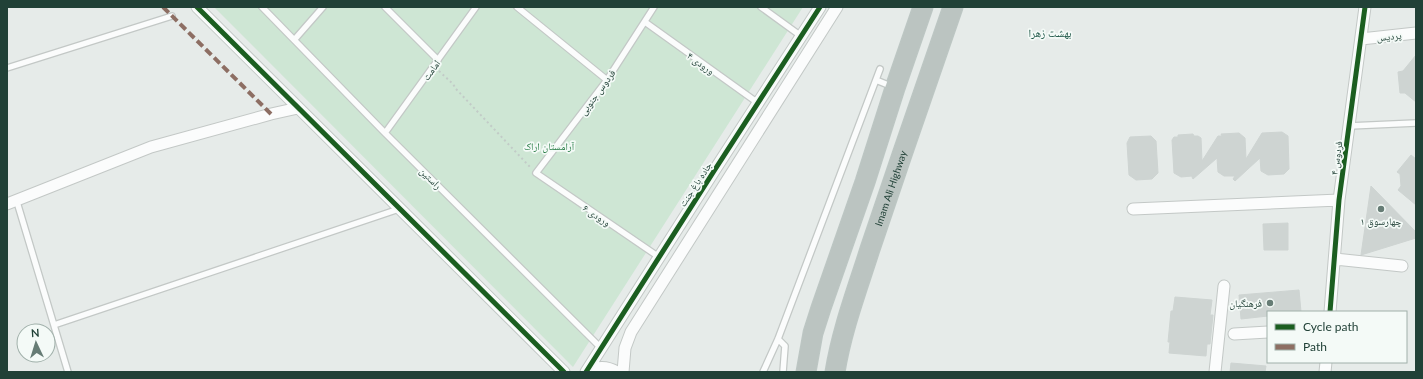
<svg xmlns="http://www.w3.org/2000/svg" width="1423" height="379" font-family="Lato,'Noto Naskh Arabic',sans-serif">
<rect width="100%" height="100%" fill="#e6ebe9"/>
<!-- green -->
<path fill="#cee6d4" d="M 214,7 L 803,7 L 573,367 Z"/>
<!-- building -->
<path fill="#ced4d2" stroke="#ced4d2" d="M 1416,55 L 1416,102 L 1405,93 L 1400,93 L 1398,72 L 1403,71 Z
M 1282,132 L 1288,136 L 1289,169 L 1284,174 L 1268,175 L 1261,171 L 1260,158 L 1235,181 L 1233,179 L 1235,176 L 1224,176 L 1218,172 L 1217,158 L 1193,179 L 1192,177 L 1192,176 L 1181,177 L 1174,173 L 1172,140 L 1174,137 L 1178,137 L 1178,135 L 1193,134 L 1194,136 L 1198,136 L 1201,138 L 1202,161 L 1218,136 L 1222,136 L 1221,134 L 1239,133 L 1245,138 L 1246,159 L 1262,133 Z
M 1151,136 L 1156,141 L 1158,173 L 1152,179 L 1136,180 L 1129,175 L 1127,143 L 1130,137 Z
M 1411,155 L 1416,159 L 1416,205 L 1398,190 L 1401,186 L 1400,174 L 1397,172 Z
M 1371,186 L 1416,232 L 1416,238 L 1361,255 Z
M 1288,223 L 1288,250 L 1264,250 L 1263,224 Z
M 1299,290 L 1301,312 L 1268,312 L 1268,316 L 1241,319 L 1239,295 Z
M 1175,297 L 1212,300 L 1210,315 L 1213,315 L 1210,344 L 1207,344 L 1206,356 L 1169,353 L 1170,342 L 1168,342 L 1171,311 L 1173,311 Z
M 1231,363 L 1266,366 L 1265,372 L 1230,372 Z"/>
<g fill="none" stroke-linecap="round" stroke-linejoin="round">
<!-- lane casing -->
<g stroke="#c3c8c6" stroke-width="8">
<path id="lane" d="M 262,7 L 385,133 L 601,348
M 385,7 L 438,60
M 517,7 L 607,80
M 654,7 L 607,80 L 536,173 L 659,257
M 761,7 L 801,36
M 645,22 L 758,103
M 295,39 L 323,7
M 7,68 L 172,16
M 876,80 L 893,87
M 1349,126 L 1416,123
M 385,133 L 476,7
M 17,202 L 68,372
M 54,325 L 399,209
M 778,339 L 785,346 L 783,372
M 763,372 L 778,339 L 880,69"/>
</g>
<!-- street casing -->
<g stroke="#c3c8c6" stroke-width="13">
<path id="street" d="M 197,7 L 564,372
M 1361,39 L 1416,33
M 7,204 L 151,147 L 271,114 L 298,108
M 1133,209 L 1339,200
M 1335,259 L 1402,266
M 1330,312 L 1339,200 L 1365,7
M 1234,334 L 1268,332
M 586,372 L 714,171 L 820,7
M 587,372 C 597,366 607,366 617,372
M 623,372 L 625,348 L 631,332 L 837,7
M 1215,372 L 1224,286
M 1325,372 L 1326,362"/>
</g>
<!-- highway casing -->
<g stroke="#bdc7c4" stroke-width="21">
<g id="highway">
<path d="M 806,372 L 813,333 L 821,308 L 865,182 L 895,88 L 923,7"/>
<path id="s1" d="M 835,372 C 842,329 857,290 870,249 C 897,168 925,88 953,7"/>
</g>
</g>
<!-- path -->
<path stroke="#c2cbc7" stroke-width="2" stroke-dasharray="2 3" stroke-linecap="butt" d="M 439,71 L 453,84 L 456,89 L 531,168"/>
<!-- lane -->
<use href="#lane" stroke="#fbfcfc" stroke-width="5.5"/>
<!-- street -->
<use href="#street" stroke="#fbfcfc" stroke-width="11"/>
<!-- highway -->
<use href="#highway" stroke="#bbc4c1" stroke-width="19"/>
<!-- quiet -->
<path stroke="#8d6e63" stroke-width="4" stroke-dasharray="8 4" stroke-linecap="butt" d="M 163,7 L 271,114"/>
<!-- cycleway casing -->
<g stroke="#f4faf7" stroke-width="8">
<path id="cycleway" d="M 197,7 L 564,372
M 1330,312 L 1339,200 L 1365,7
M 586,372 L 714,171 L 820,7"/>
</g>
<!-- cycleway -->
<use href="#cycleway" stroke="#1b5e20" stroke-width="5"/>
</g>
<!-- markers -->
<g fill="#667c75" stroke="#f4faf7" stroke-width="1.5">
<circle cx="1381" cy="209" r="4"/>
<circle cx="1270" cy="303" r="4"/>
</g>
<g text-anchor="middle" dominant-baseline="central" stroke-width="3.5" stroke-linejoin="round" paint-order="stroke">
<!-- street labels -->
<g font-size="10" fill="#214137" stroke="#f4faf7">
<text transform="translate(1389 36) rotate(-6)">پردیس</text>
<text transform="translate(701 63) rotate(36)">ورودی ۴</text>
<text transform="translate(431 70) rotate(-54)">امامت</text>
<text transform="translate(597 92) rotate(-54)">فردوس جنوبی</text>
<text transform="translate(1336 158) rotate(-82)">فردوس ۴</text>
<text transform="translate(431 178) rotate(45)">راستین</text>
<text transform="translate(695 184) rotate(-57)">جاده باغ جنت</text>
<text stroke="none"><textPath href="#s1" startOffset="192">Imam Ali Highway</textPath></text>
<text transform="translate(597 215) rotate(34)">ورودی ۶</text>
</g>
<!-- park labels -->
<g font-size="10" fill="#277c45" stroke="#f4faf7">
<text x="549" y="146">آرامستان اراک</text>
</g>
<!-- poi labels -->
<g font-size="10" fill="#214137" stroke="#f4faf7">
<text x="1381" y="221">چهارسوق ۱</text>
<text x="1262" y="303" text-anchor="end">فرهنگیان</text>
</g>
<!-- neighbourhood labels -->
<g font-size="11" fill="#1b5545" stroke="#f4faf7">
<text x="1050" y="32">بهشت زهرا</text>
</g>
</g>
<!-- border -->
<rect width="1423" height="379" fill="none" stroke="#214137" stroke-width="16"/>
<!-- legend -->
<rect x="1267" y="311" width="140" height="52" fill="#f4faf7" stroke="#a0b0aa"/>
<rect x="1275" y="324" width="20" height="6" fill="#1b5e20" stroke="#a0b0aa"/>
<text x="1303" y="331" font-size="12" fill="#214137">Cycle path</text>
<rect x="1275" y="344" width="20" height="6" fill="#8d6e63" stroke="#a0b0aa"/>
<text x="1303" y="351" font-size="12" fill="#214137">Path</text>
<!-- north arrow -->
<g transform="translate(36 343) rotate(356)"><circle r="19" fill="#f4faf7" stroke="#a0b0aa"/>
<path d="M0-3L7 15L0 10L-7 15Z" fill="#667c75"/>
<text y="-6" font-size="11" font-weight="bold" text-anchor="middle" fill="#214137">N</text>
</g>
</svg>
